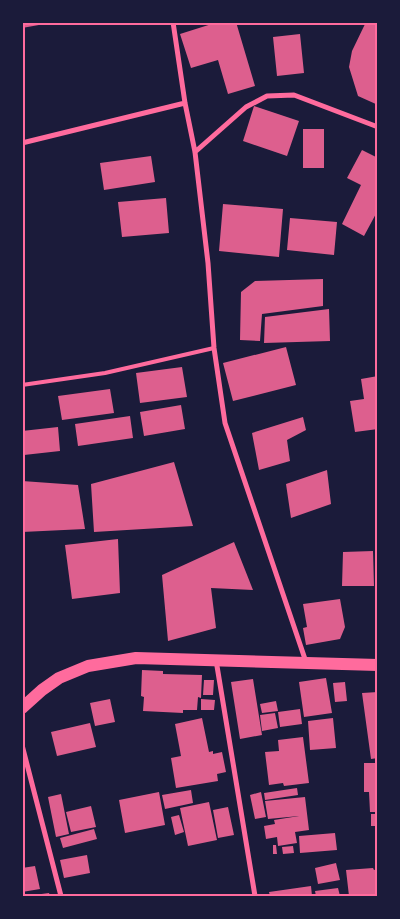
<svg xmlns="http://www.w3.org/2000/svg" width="400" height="919" font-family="'Titillium Web',sans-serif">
<rect width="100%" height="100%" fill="#1b1b3a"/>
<!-- building -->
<path fill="#dd5f8e" d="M 22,22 L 50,22 L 50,23 L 22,28 Z
M 218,22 L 236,22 L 255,86 L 228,94 L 218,60 L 191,68 L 180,34 Z
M 366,22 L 378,22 L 378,105 L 358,96 L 349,67 L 352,51 Z
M 300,34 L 304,73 L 277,76 L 273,37 Z
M 254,106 L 299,121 L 287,156 L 243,141 Z
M 303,129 L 324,129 L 324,168 L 303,168 Z
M 362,150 L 378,158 L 378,210 L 364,236 L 342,224 L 361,185 L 347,178 Z
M 151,156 L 155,182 L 104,190 L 100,163 Z
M 166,198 L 169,233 L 122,237 L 118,202 Z
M 223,204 L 283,209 L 279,257 L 219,251 Z
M 290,218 L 337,222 L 334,255 L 287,250 Z
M 323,279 L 323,306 L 262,314 L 260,341 L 240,340 L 241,292 L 255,281 Z
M 329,309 L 330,341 L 264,343 L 265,317 Z
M 286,347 L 296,385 L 233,401 L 223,363 Z
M 182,367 L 187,397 L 140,403 L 136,373 Z
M 378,376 L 378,429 L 355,432 L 350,401 L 364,399 L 361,379 Z
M 110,389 L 114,413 L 62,420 L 58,396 Z
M 181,405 L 185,429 L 144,436 L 140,412 Z
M 130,416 L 133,438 L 78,446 L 75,424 Z
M 303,417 L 306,430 L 287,440 L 290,461 L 259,470 L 252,433 Z
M 58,427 L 60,451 L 24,455 L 22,431 Z
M 174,462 L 193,526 L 94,532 L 91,484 Z
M 327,470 L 331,504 L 291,518 L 286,484 Z
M 22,481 L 78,485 L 85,529 L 22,532 Z
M 118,539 L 120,593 L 72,599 L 65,545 Z
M 234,542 L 253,590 L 211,588 L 216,628 L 168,641 L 162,575 Z
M 373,551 L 374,586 L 342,586 L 343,552 Z
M 340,599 L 345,627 L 340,639 L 306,645 L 303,628 L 307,627 L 303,604 Z
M 142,670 L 163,671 L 163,674 L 202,675 L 201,698 L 198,697 L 197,710 L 183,710 L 183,713 L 143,711 L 144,697 L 141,696 Z
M 326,678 L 332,713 L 304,717 L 299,682 Z
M 253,679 L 262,735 L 240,739 L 231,682 Z
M 204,680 L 214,680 L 213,695 L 203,695 Z
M 345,682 L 347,701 L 335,702 L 333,683 Z
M 378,692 L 378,758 L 371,759 L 362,693 Z
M 110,699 L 115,722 L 95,726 L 90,703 Z
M 201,699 L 215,700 L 214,710 L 201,710 Z
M 276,701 L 278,711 L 262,713 L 260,704 Z
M 300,709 L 302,724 L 280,727 L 278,712 Z
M 275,713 L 278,728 L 262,731 L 260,715 Z
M 202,718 L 209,752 L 213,751 L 213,754 L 222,752 L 226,772 L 217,774 L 218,781 L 176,788 L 171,758 L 181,756 L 175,724 Z
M 333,718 L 336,748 L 310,750 L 308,721 Z
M 90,723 L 96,747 L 57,756 L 51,732 Z
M 303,737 L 309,783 L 284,786 L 283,783 L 269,785 L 265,752 L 279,751 L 278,740 Z
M 364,763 L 378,763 L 378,812 L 370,812 L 369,792 L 364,792 Z
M 297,788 L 298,795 L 265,800 L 264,793 Z
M 191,790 L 193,803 L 165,809 L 162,795 Z
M 159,792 L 165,825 L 125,833 L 119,800 Z
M 261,792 L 266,817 L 255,819 L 250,795 Z
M 61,794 L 69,834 L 56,837 L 48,797 Z
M 305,797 L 309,830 L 295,832 L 297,843 L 278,846 L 277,837 L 266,839 L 264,826 L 275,824 L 274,820 L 299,816 L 268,819 L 265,801 Z
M 209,802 L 217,840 L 188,846 L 180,808 Z
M 91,806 L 96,827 L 71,832 L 66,812 Z
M 228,807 L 234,835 L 218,838 L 213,810 Z
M 371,814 L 378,814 L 378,826 L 371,826 Z
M 179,815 L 184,832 L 175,835 L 171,817 Z
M 94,829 L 97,839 L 63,848 L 60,838 Z
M 335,833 L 337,850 L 300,853 L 299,836 Z
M 273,845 L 276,845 L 277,854 L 273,854 Z
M 293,846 L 294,853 L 283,854 L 282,847 Z
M 87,855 L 90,873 L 64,878 L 60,860 Z
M 336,863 L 340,880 L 318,884 L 315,868 Z
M 35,866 L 40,889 L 22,892 L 22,868 Z
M 373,868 L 374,870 L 378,869 L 378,882 L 375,882 L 377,895 L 349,896 L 346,870 Z
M 311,886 L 312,896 L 270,896 L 269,892 Z
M 338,888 L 340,896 L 316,896 L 315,891 Z
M 49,893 L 50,896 L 34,896 L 34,895 Z"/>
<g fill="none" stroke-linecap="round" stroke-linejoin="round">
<!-- service -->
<path stroke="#ff6b9d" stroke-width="4" d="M 22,385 L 105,373 L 214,348"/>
<!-- minor -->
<path stroke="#ff6b9d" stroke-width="5" d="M 173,22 L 185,103 L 195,152 L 208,263 L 214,348 L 225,423 L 306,662
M 22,143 L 185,103
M 195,152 L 246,107 L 267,96 L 294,95 L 378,127
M 216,660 L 255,896
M 22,745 L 61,896"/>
<!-- primary -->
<path stroke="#ff6b9d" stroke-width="12" d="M 22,708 L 42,690 L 59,678 L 88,666 L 136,658 L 378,665"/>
</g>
<!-- border -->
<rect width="400" height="919" fill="none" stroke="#1b1b3a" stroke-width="48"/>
<rect x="24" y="24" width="352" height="871" fill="none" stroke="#ff6b9d" stroke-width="2"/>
</svg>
